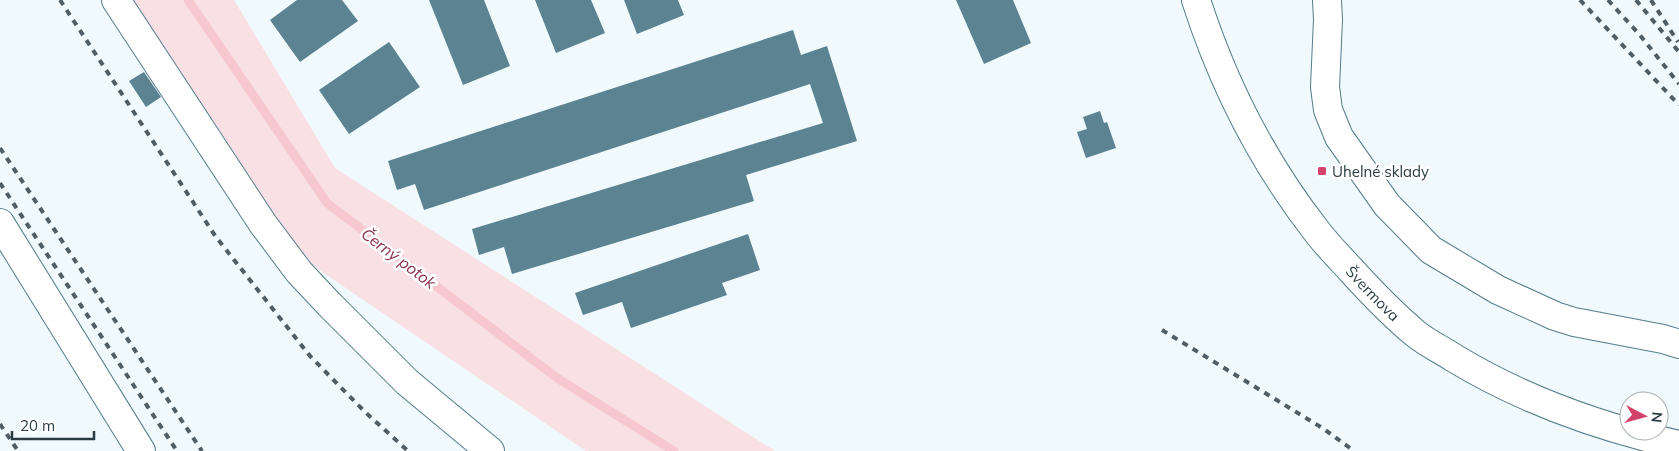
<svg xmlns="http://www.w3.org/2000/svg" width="1679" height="451" font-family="Mulish,sans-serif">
<rect width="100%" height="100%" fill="#f0f9fc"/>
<!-- green -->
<path fill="#f9e0e4" d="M 118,0 L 234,0 L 335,168 L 775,451 L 586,451 L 284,246 Z"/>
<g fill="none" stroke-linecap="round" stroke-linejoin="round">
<!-- stream -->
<path stroke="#f6c7cf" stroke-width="9" d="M 188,0 L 327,203 L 557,378 L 674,451"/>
</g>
<!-- building -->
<path fill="#5b8391" d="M 297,0 L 342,0 L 358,21 L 300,62 L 270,20 Z
M 429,0 L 484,0 L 510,66 L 463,85 Z
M 535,0 L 591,0 L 605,33 L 556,53 Z
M 624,0 L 678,0 L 684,15 L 637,34 Z
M 956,0 L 1013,0 L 1031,43 L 984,64 Z
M 793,30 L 801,55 L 827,46 L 857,141 L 746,175 L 754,201 L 512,274 L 504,247 L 479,255 L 472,229 L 823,123 L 810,84 L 424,210 L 415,184 L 397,190 L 388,161 Z
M 389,42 L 420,87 L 349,134 L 319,90 Z
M 144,72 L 161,97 L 146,107 L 129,81 Z
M 1100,111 L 1104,123 L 1107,122 L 1116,148 L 1086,158 L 1077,132 L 1087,129 L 1083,117 Z
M 748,234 L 760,270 L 722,283 L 727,295 L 631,328 L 622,302 L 583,315 L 575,293 Z"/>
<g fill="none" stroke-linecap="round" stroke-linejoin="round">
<!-- minor casing -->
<g stroke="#547c8b" stroke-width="30">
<g id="minor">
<path d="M 116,0 L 263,224 L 299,272 L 329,304 L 407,382 L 490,451"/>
<path id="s1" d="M 1196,0 C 1223,84 1263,163 1318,233 C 1328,246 1340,258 1351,270 C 1371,292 1393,315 1416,334 C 1427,343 1442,350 1454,358 C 1525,401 1599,427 1679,445"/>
<path d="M 1327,0 L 1328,20 L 1325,87 L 1328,110 L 1339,137 L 1387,205 L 1431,250 L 1498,290 L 1555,316 L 1574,322 L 1663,339 L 1679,344"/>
<path d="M 0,223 L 141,451"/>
</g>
</g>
<!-- minor -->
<use href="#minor" stroke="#fff" stroke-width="28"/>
<!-- rail -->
<path stroke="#4f5e65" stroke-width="4" stroke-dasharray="6 6" stroke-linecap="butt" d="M 60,0 L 216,237 L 310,356 L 364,411 L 408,451
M 1580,0 L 1679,105
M 1608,0 L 1639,34 L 1679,84
M 1636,0 L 1679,52
M 1651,0 L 1678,42
M 0,148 L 202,451
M 0,183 L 177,451
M 1162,330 L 1324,429 L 1354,451
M 0,424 L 18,451"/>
</g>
<!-- markers -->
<rect fill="#d2436c" stroke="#fff" stroke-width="2" x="1317" y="166" width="10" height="10" rx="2.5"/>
<g text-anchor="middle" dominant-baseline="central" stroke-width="5" stroke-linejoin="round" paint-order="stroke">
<!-- poi labels -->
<g font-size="15" fill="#2b3c43" stroke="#fff" text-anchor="start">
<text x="1332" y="171">Uhelné sklady</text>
</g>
<!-- street labels -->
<g font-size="15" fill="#2b3c43" stroke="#fff">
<text stroke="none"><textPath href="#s1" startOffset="346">Švermova</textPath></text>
</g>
<!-- water labels -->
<g font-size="16" font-style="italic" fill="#8b334a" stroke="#fff">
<text transform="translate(399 258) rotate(37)">Černý potok</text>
</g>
</g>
<!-- north arrow -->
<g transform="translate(1644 416) rotate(96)"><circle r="24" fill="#ffffff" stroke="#aab1b4"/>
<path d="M0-4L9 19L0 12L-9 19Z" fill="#d2436c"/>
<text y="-8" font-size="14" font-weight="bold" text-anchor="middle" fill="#2b3c43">N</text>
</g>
<!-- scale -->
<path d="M12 431v8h82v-8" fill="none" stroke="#2b3c43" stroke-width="2.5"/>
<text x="20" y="431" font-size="15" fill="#2b3c43" stroke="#ffffff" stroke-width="4" paint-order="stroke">20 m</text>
</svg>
